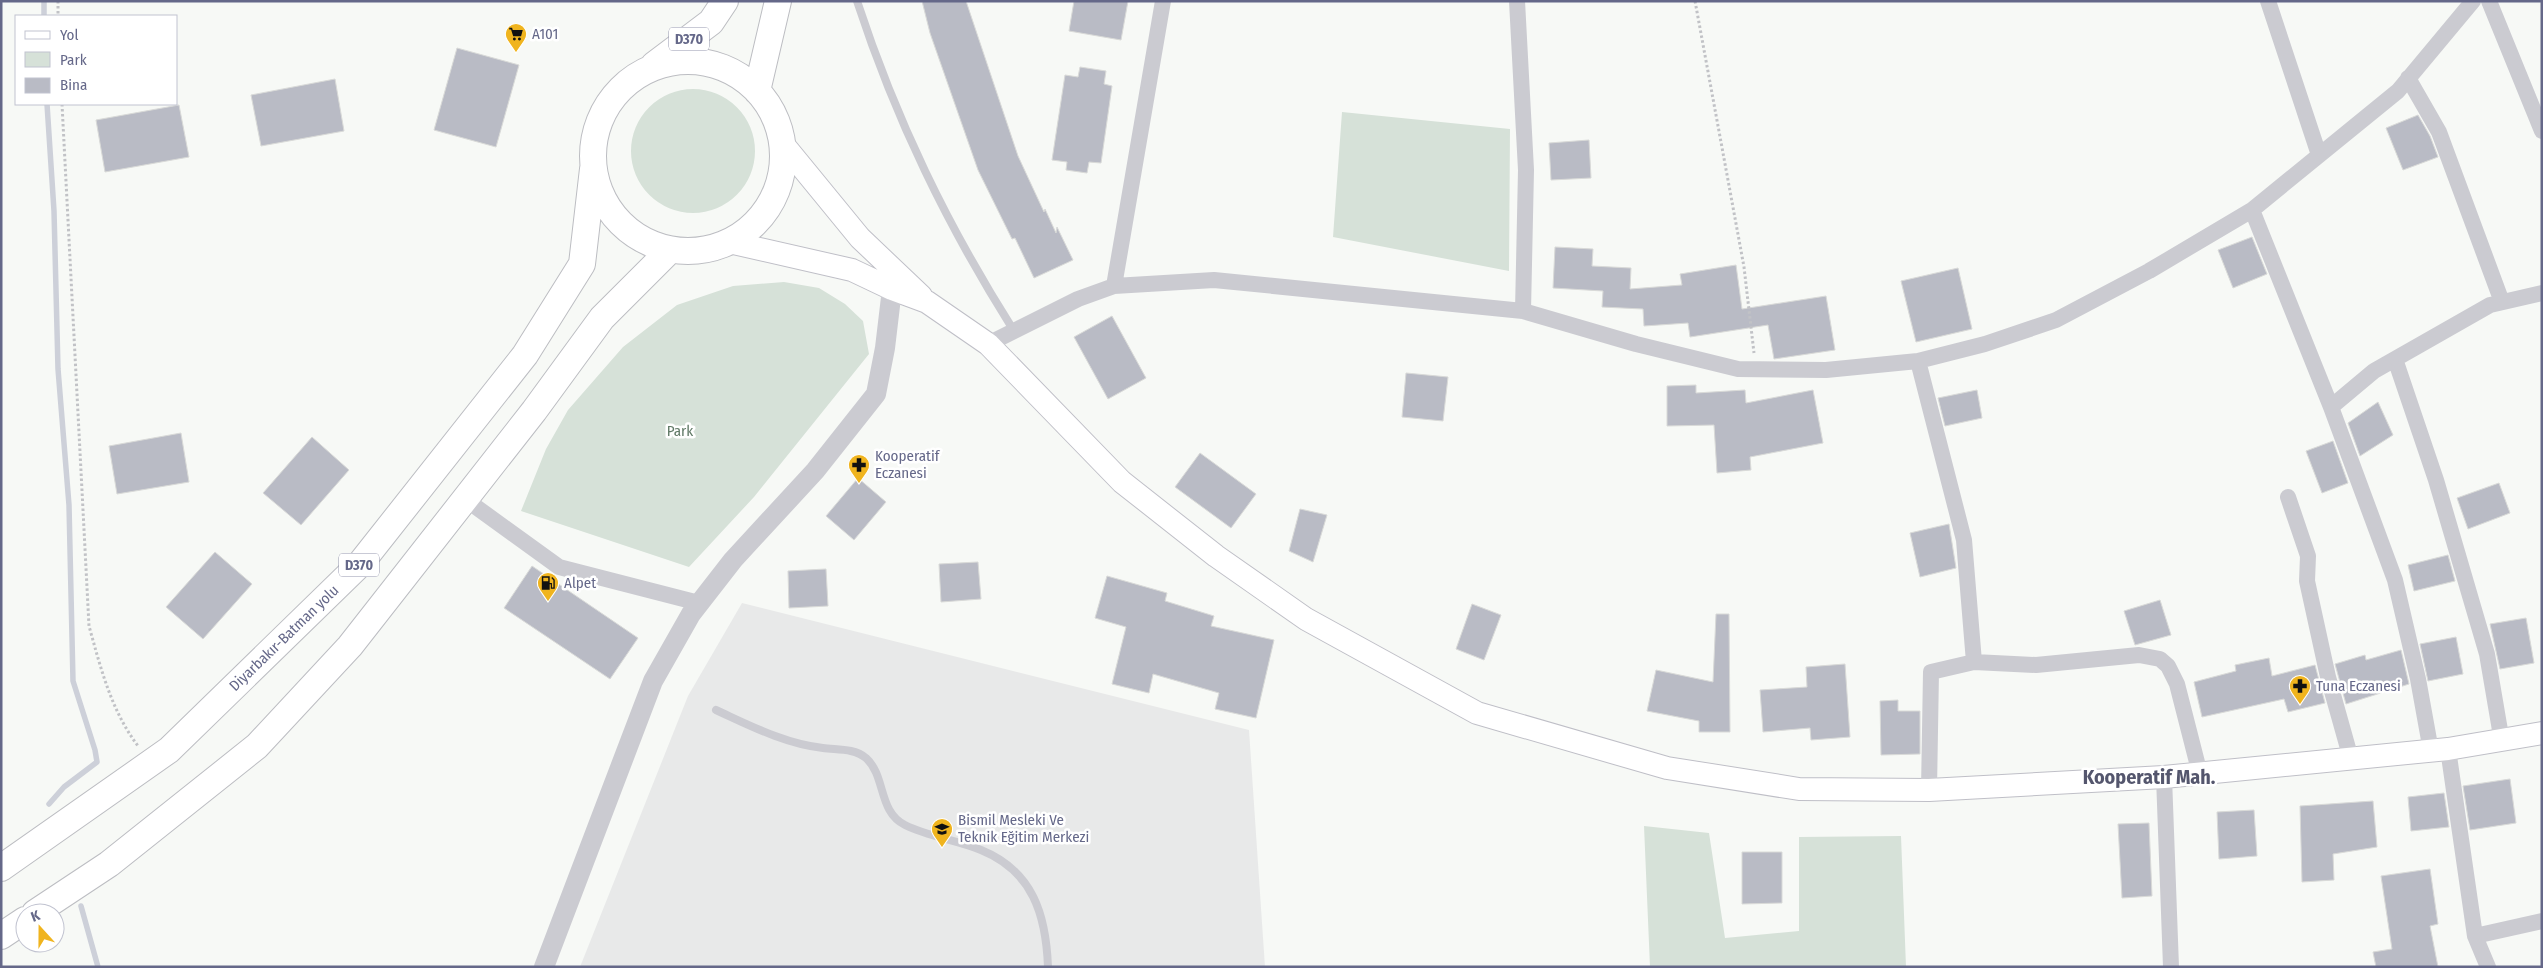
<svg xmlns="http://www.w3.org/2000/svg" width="2543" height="968" font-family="'Fira Sans Condensed',sans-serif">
<rect width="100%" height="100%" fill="#f7f9f6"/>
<!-- built -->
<path fill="#e8e9e9" d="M 742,603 L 1249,730 L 1265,967 L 580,967 L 688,696 Z"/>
<!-- green -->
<path fill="#d6e1d8" d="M631 151a62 62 0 1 1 124 0a62 62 0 1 1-124 0Z
M 1342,112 L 1510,129 L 1509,271 L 1333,237 Z
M 784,282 L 819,288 L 845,304 L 863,321 L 869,354 L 754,497 L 689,567 L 521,511 L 546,449 L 568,410 L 623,347 L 677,305 L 733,286 Z
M 1644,826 L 1709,833 L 1725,938 L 1799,931 L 1799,837 L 1901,836 L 1906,967 L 1650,967 Z"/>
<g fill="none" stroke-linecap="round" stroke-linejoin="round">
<!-- stream -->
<path stroke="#cdd0d9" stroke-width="5.5" d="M 44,1 L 44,16
M 47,104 L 54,211 L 58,369 L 69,505 L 73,681 L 95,750 L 97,762 L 64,787 L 49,804
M 81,906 L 98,967"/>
</g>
<!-- building -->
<path fill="#b9bbc5" stroke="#d9dad8" d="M 922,1 L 966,1 L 1018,156 L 1044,212 L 1045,209 L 1056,233 L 1057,227 L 1073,260 L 1034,278 L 1015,238 L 1012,239 L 978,170 L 930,33 Z
M 1074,1 L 1128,1 L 1121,40 L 1069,31 Z
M 457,48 L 519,65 L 496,147 L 434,130 Z
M 1080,67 L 1106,71 L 1104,84 L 1112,86 L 1101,163 L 1089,162 L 1087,173 L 1066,170 L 1067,162 L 1052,160 L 1065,75 L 1078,77 Z
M 335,79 L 344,131 L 261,146 L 251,95 Z
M 179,105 L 189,157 L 105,172 L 96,120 Z
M 2418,115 L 2430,136 L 2438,157 L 2403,170 L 2386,128 Z
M 1589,140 L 1591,178 L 1551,180 L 1549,143 Z
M 2252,237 L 2267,274 L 2233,288 L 2218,250 Z
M 1555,247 L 1593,249 L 1592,266 L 1631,268 L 1630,289 L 1682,285 L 1680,274 L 1736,265 L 1742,309 L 1826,296 L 1835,350 L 1774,359 L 1768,325 L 1690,337 L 1688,323 L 1644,326 L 1643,309 L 1602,307 L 1603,291 L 1553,288 Z
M 1958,268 L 1972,329 L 1916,342 L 1901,281 Z
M 1112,316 L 1146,378 L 1108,399 L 1074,337 Z
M 1406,373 L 1448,377 L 1443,421 L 1402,417 Z
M 1696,385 L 1696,393 L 1745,390 L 1746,403 L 1813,390 L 1823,443 L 1750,457 L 1751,470 L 1717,473 L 1714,425 L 1667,426 L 1667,386 Z
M 1977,390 L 1982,418 L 1945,426 L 1938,398 Z
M 2378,402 L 2393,435 L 2360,456 L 2348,423 Z
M 181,433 L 189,482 L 117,494 L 109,446 Z
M 312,437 L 349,470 L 301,525 L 263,493 Z
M 2333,441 L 2348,483 L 2322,493 L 2306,451 Z
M 1200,453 L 1256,494 L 1231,528 L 1175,487 Z
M 858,478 L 886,502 L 854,540 L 826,516 Z
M 2499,483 L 2510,513 L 2468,529 L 2457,498 Z
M 1300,509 L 1327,515 L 1313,562 L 1289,551 Z
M 1949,524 L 1956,568 L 1920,577 L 1910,533 Z
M 215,552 L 252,584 L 203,639 L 166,607 Z
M 2448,555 L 2455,581 L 2414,591 L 2408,565 Z
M 978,562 L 981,599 L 941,602 L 939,564 Z
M 532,566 L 638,638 L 610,679 L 504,608 Z
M 826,569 L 828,606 L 789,608 L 788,571 Z
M 1107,576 L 1167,593 L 1165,601 L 1214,616 L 1211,626 L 1274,640 L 1256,718 L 1215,709 L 1219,693 L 1153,674 L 1149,693 L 1112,684 L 1126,627 L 1095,618 Z
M 2160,600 L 2171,635 L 2135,645 L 2124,611 Z
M 1472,604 L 1501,615 L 1484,660 L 1456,649 Z
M 1716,614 L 1729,614 L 1730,732 L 1699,732 L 1699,721 L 1647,711 L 1656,670 L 1713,682 Z
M 2526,618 L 2534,663 L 2500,669 L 2490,624 Z
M 2456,637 L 2463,674 L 2428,681 L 2420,644 Z
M 2401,650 L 2409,684 L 2346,704 L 2335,664 L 2365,655 L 2366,660 Z
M 2269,658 L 2272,676 L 2315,665 L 2325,703 L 2288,712 L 2284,699 L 2202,717 L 2194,682 L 2236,671 L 2235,665 Z
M 1845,664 L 1850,737 L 1811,740 L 1810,728 L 1763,732 L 1760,690 L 1807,687 L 1806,667 Z
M 1898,700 L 1898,711 L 1920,711 L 1920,754 L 1881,755 L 1880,701 Z
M 2510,779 L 2516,823 L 2470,830 L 2463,786 Z
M 2444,793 L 2449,827 L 2411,831 L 2408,797 Z
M 2373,801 L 2377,847 L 2333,854 L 2334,880 L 2302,882 L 2300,806 Z
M 2254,810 L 2257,856 L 2219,859 L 2217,812 Z
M 2149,823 L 2152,896 L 2122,898 L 2118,824 Z
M 1742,852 L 1782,852 L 1782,903 L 1742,904 Z
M 2430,869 L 2438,924 L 2430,926 L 2438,967 L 2376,967 L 2373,952 L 2392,949 L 2381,876 Z"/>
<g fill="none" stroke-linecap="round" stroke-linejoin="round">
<!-- secondary casing -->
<g stroke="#bfbfc7" stroke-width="24">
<path id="secondary" d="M 783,144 L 860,238 L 921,296
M 729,242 L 852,270 L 892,289 L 927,302 L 988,344 L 1122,482 L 1216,556 L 1306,619 L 1477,713 L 1667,768 L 1799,789 L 1929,790 L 2164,777 L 2448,749 L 2542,733"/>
</g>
<!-- trunk casing -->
<g stroke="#bcbdc2" stroke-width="28">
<path id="trunk" d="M593 156a95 95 0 1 1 190 0a95 95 0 1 1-190 0Z
M 654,65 L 711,22 L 725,1
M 757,91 L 778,1
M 1,868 L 169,750 L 360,564 L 525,355 L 582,264 L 593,169
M 35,913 L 109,864 L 257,746 L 350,646 L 534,411 L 602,318 L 670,250
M 1,936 L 25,920"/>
</g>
<!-- path -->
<path stroke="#c1c2c6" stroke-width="3" stroke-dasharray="2.5 2.5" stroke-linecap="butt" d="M 58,1 L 58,16
M 1695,1 L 1744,267 L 1754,353
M 62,104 L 89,626 C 101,669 111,710 138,746"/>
<!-- service -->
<path stroke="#cbcbd1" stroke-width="8" d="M 857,1 C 896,120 947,225 1014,331
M 716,710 C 749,725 785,744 823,748 C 837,750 854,748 866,758 C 886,776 878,812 905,825 C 929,837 957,840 981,850 C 1033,871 1046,915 1048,967"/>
<!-- minor -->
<path stroke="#cbcbd1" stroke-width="16" d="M 1517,1 L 1526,170 L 1523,311
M 2268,1 L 2319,155
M 2489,1 L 2542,131
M 2408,78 L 2439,132 L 2502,302
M 2252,210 L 2331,407 L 2395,580 L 2418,679 L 2431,751
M 1114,286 L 1163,1
M 988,344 L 1078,299 L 1114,286 L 1214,280 L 1523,311 L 1636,344 L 1738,369 L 1826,370 L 1918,361 L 1985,344 L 2056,320 L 2149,271 L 2252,210 L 2398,91 L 2473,1
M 2395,359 L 2436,480 L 2487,654 L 2502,742
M 1918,361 L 1964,540 L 1974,662
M 2331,407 L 2374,371 L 2490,305 L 2542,293
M 2288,497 L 2308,556 L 2307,581 L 2328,677 L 2351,759
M 465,499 L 559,567 L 699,603
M 2448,749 L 2475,936 L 2488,967
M 2164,777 L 2171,967
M 1929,790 L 1931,672 L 1974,662 L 2036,665 L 2139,655 L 2160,659 L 2168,666 L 2177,684 L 2200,774
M 2475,936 L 2542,921"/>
<!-- tertiary -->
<path stroke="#cbcbd1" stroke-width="20" d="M 544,967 L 653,681 L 691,614 L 733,560 L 815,471 L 876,394 L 885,348 L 892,289 L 884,276"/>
<!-- secondary -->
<use href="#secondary" stroke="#fff" stroke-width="22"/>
<!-- trunk -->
<use href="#trunk" stroke="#fff" stroke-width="26"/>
</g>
<!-- icons -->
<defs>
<g id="supermarket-pin" transform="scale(1.125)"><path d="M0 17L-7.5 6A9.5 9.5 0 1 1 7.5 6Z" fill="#f0b41e" stroke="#fff"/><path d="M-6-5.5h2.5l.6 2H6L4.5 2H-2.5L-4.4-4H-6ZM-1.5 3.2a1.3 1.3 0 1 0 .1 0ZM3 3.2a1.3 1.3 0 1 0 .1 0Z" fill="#111"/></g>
<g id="pharmacy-pin" transform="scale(1.125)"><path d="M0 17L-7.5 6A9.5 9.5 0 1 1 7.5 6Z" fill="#f0b41e" stroke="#fff"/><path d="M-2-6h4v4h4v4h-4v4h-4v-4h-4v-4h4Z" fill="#111"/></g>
<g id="fuel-pin" transform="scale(1.125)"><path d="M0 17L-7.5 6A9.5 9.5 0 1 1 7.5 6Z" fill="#f0b41e" stroke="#fff"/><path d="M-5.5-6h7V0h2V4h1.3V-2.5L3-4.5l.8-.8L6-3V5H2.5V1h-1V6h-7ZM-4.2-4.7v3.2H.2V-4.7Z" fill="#111"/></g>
<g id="school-pin" transform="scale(1.125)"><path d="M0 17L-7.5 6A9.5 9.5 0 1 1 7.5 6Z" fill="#f0b41e" stroke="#fff"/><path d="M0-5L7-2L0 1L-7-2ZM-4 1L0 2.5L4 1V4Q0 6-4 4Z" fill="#111"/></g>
</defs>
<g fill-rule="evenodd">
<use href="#supermarket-pin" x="516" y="34"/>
<use href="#pharmacy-pin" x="859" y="465"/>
<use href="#fuel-pin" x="548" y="583"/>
<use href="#pharmacy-pin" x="2300" y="686"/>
<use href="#school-pin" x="942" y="829"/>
</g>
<g text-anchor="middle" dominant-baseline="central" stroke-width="5" stroke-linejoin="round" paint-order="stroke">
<!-- shield labels -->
<g fill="#fff" stroke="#9395ac" stroke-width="1">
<rect x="669" y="27.5" width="40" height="23" rx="4"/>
<rect x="339" y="553.5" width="40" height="23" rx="4"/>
</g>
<g font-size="14" font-weight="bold" fill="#656889">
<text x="689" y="39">D370</text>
<text x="359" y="565">D370</text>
</g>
<!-- poi labels -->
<g font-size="15" fill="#656889" stroke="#fff" text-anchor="start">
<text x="532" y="34">A101</text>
<text x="875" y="456">Kooperatif<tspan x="875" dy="17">Eczanesi</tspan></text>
<text x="564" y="583">Alpet</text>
<text x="2316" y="686">Tuna Eczanesi</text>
<text x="958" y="820">Bismil Mesleki Ve<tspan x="958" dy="17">Teknik Eğitim Merkezi</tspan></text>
</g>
<!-- park labels -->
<g font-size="15" fill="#617a67" stroke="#fff">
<text x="680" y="431">Park</text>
</g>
<!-- street labels -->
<g font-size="15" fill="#656889" stroke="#fff">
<text transform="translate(284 638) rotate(-44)">Diyarbakır-Batman yolu</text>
</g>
<!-- district labels -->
<g font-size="20" font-weight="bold" fill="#54566d" stroke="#fff">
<text x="2149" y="777">Kooperatif Mah.</text>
</g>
</g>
<!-- border -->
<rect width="2543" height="968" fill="none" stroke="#656889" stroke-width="5"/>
<!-- legend -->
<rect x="15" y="15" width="162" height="90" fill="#ffffff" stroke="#c1c3d0"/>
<rect x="25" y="31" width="25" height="8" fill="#ffffff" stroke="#c1c3d0"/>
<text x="60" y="40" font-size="15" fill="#656889">Yol</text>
<rect x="25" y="52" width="25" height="15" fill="#d6e1d8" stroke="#c1c3d0"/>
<text x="60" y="65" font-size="15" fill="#656889">Park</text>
<rect x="25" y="78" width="25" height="15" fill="#b9bbc5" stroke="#c1c3d0"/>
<text x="60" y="90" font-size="15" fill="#656889">Bina</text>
<!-- north arrow -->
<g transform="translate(40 928) rotate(339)"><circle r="24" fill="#ffffff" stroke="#c1c3d0"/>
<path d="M0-4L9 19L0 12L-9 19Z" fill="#f0b41e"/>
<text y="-8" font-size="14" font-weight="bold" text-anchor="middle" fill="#656889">K</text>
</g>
</svg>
